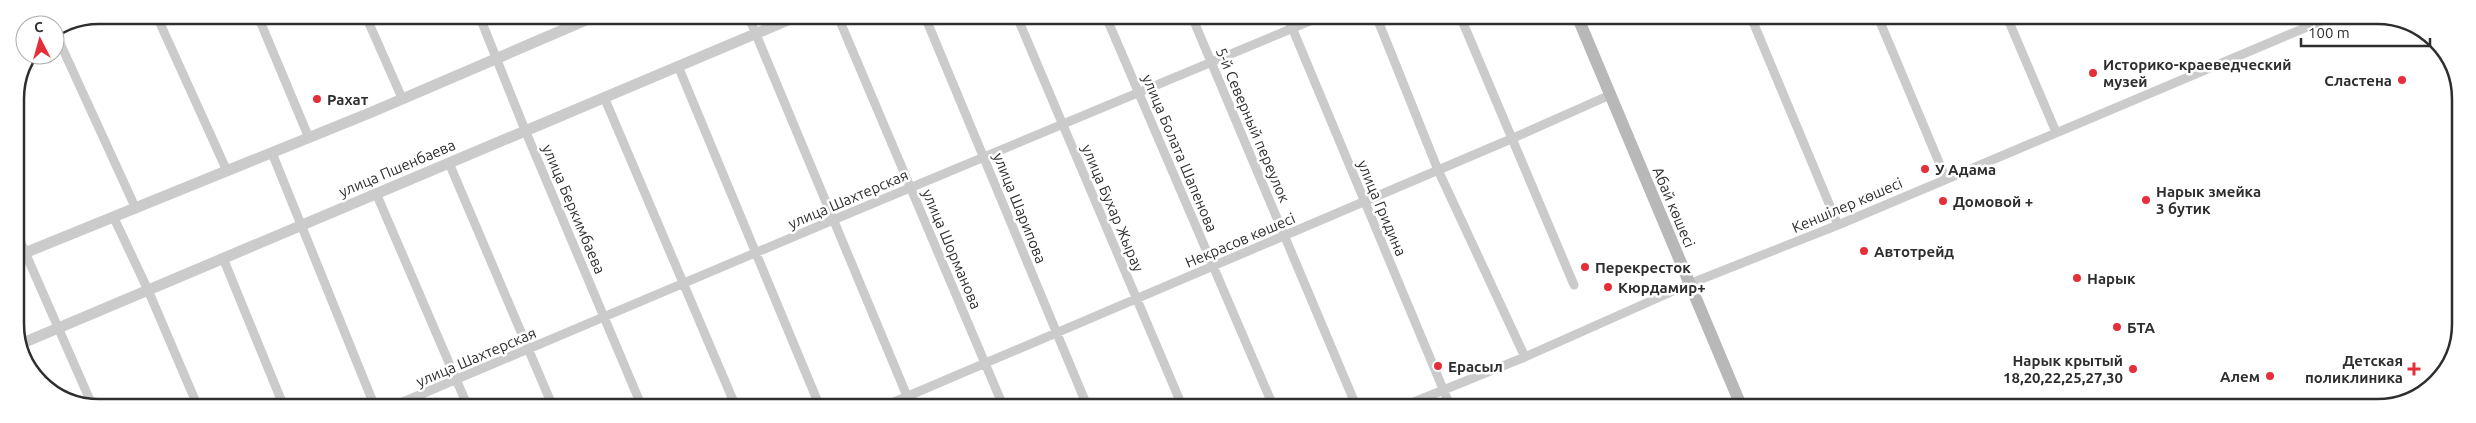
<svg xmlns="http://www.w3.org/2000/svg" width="2476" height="423" font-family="Ubuntu,sans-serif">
<rect width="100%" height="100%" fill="#fff"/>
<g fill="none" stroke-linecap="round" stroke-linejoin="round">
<!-- minor -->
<path stroke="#cbcbcb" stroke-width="9" d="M 1751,17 L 1838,225
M 1878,17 L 1946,179
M 2007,17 L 2056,132
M 1288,18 L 1451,408
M 1377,18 L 1438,170 L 1525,357
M 1461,18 L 1574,285
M 839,19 L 1004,408
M 926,19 L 1088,408
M 1018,19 L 1183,408
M 1107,19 L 1274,408
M 1193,19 L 1357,408
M 481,20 L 525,130 L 642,407
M 750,20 L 912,408
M 159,21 L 227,171
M 260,21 L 309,138
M 368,21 L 402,98
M 60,43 L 136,209
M 678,66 L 820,407
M 604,97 L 736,407
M 272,153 L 375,407
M 449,163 L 553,407
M 376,193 L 468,407
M 114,218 L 148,290 L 198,407
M 17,234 L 93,407
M 223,258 L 284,407
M 391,407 L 833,220 L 1317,18
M 880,408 L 1511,139 L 1610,95
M 1399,408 L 1525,357 L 1689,284 L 1838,225 L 2333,16"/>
<!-- tertiary -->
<path stroke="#cbcbcb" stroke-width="11" d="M 17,256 L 372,112 L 586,20
M 18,345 L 788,20"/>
<!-- secondary -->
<path stroke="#b8b8b8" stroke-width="12" d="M 1578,18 L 1742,408"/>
</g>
<!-- markers -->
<g fill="#e52f38" stroke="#fff" stroke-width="2">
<circle cx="2093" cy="73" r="5"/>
<circle cx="2402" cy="80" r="5"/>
<circle cx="317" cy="99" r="5"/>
<circle cx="1925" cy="169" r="5"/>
<circle cx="2146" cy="200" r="5"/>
<circle cx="1943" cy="201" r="5"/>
<circle cx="1864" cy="251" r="5"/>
<circle cx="1585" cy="267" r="5"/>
<circle cx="2077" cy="278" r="5"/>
<circle cx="1608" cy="287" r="5"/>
<circle cx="2117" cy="327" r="5"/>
<circle cx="1438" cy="366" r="5"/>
<circle cx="2133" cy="369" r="5"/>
<path d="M2411.5 361.5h5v5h5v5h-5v5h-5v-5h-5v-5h5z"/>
<circle cx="2270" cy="376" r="5"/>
</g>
<g text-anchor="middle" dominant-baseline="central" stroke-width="5" stroke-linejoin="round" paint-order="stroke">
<!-- poi labels -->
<g font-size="15" font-weight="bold" fill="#2e2e2e" stroke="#fff" text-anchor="start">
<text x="2103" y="64">Историко-краеведческий<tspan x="2103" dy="17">музей</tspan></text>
<text x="2392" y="80" text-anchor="end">Сластена</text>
<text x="327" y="99">Рахат</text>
<text x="1935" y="169">У Адама</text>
<text x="2156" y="191">Нарык змейка<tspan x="2156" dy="17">3 бутик</tspan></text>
<text x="1953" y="201">Домовой +</text>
<text x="1874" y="251">Автотрейд</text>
<text x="1595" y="267">Перекресток</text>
<text x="2087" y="278">Нарык</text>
<text x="1618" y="287">Кюрдамир+</text>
<text x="2127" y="327">БТА</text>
<text x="2123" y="360" text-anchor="end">Нарык крытый<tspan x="2123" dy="17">18,20,22,25,27,30</tspan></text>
<text x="2403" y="360" text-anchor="end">Детская<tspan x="2403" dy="17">поликлиника</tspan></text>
<text x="1448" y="366">Ерасыл</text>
<text x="2260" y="376" text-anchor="end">Алем</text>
</g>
<!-- street labels -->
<g font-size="15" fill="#2e2e2e" stroke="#fff">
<text transform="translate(1253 125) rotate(67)">5-й Северный переулок</text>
<text transform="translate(1180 153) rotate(67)">улица Болата Шапенова</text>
<text transform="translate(397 168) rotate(-23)">улица Пшенбаева</text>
<text transform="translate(848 199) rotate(-23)">улица Шахтерская</text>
<text transform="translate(1847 205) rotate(-23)">Кеншілер көшесі</text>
<text transform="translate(1674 207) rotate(67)">Абай көшесі</text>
<text transform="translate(1020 208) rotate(68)">улица Шарипова</text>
<text transform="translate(1113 208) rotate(67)">улица Бухар Жырау</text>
<text transform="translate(1382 208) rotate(67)">улица Гридина</text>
<text transform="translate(574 209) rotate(67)">улица Беркимбаева</text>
<text transform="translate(1240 240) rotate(-23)">Некрасов көшесі</text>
<text transform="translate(952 249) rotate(67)">улица Шорманова</text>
<text transform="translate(476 357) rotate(-23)">улица Шахтерская</text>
</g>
</g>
<!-- crop -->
<path d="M0 0H2476V423H0ZM99 24H2377A75 75 0 0 1 2452 99V324A75 75 0 0 1 2377 399H99A75 75 0 0 1 24 324V99A75 75 0 0 1 99 24Z" fill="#fff" fill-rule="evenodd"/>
<path fill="none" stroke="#2e2e2e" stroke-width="2.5" d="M99 24H2377A75 75 0 0 1 2452 99V324A75 75 0 0 1 2377 399H99A75 75 0 0 1 24 324V99A75 75 0 0 1 99 24Z"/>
<!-- north arrow -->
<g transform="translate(40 40) rotate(354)"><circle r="24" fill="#ffffff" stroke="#ababab"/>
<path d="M0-4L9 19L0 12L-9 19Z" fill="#e52f38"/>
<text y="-8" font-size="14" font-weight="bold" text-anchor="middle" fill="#2e2e2e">С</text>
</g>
<!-- scale -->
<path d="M2301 38v8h129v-8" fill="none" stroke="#2e2e2e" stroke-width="2.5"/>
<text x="2308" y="38" font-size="15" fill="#2e2e2e" stroke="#ffffff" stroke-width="4" paint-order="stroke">100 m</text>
</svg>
